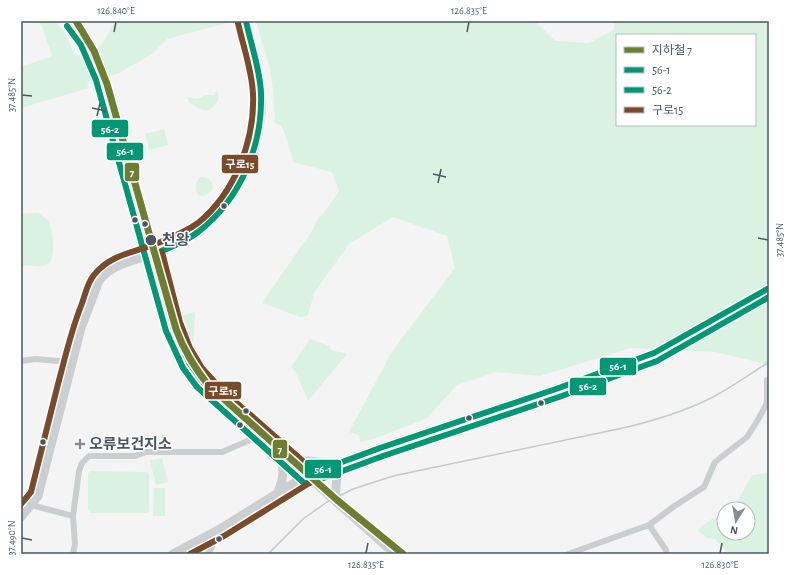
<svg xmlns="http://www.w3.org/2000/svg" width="790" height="575" font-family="'Alegreya Sans','Noto Sans KR',sans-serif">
<rect width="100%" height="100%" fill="#f4f4f4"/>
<!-- green -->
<path fill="#d9f2e1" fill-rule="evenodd" d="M 37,21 L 55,21 L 65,33 L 75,55 C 99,59 105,38 115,21 L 231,21 L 231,22 L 167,39 L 152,54 L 117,74 L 87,82 L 89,88 L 21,108 L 21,67 L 52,56 L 42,26 Z
M 256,21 L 535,21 L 555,41 L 589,43 L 614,30 L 615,21 L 769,21 L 769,365 L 716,352 L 631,348 L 540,376 L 496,372 L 457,385 L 426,419 L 373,439 L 360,442 L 359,435 L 349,432 L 393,350 L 455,268 L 447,236 L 393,217 L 349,244 L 314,293 L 308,315 L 301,317 L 262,303 L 312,231 L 318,218 L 323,214 L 339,191 L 332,172 L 293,162 C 290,149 287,135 280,125 L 275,123 L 273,90 L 270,69 ZM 617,35 L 755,35 L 755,125 L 617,125 Z
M 217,91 L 219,98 C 210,116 203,111 189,102 L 187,97 L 198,99 L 205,95 L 214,95 Z
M 164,129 L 168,145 L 149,150 L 145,134 Z
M 200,177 C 209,176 215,183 212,191 L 202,197 L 202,195 L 199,196 C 194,190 195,183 200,177 Z
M 32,213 L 38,213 L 48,220 C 53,233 55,248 51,261 C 40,272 32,262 21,267 L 21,214 Z
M 195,312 L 195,315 L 193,347 L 187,339 L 180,316 Z
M 310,339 L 330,346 L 331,350 L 347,354 L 308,401 L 295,371 L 293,370 L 292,366 Z
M 162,458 L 168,482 L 156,485 L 150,460 Z
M 90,471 L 147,472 L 149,475 L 149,511 L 147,513 L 91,513 L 88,510 L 88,474 Z
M 769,473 L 769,554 L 729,554 L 715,539 L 707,538 L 697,530 L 713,518 L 724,521 L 724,533 L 748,533 L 748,509 L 733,509 L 752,475 Z
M 154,488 L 165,488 L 165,516 L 153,516 Z"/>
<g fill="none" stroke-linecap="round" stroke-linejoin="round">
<!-- secondary-tunnel -->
<path stroke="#cacdcf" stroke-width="9" stroke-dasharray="9 4.5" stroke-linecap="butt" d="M 94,52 L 104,77
M 744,303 L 769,288"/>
<!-- street -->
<path stroke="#cacecf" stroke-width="6" d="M 21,361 L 35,359 L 72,362
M 31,505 L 73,516
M 649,525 L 666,550 L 667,554
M 206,536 L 212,547 L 208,554
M 73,554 L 75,544 L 73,516 L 79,471 L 82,463 L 89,456 L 135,456 L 146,452 L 222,452 L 262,435
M 568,554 L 649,525 L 673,507 L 704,487 L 715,462 L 747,437 L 759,418 L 767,403 L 767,380"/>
<!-- secondary -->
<path stroke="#cccfd1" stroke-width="9" d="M 74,21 L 82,31 L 94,52
M 104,77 L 174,329 C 187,361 198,376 222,400 L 395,554
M 289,459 L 336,464
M 277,494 C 285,477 284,468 279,450
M 335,500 L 337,474 L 347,461
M 21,517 L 38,496 L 81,328 L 99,281 C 113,261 142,260 163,250 C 177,243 193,237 205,226 C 242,194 264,142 261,93 C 259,70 252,47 246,25
M 173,554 L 220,529 L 307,475 L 380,448 L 556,389 L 654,353 L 744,303"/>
<!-- rail -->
<path stroke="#c6c9ca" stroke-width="1.5" d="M 268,554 L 303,519 L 327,502 L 353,489 L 393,476 L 623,428 C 653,421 683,412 711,398 C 731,388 750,374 769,362"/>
<!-- bus-1 casing -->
<g stroke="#fff" stroke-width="9">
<path id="bus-1" d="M 74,21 L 88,41 L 104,77 L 174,329 L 190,364 L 203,382 L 307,475 L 380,448 L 556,389 L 654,353 L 769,288
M 154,254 C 169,248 185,242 198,232 C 240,200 263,146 261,93 C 260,69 251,45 246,21"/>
</g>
<!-- bus-2 casing -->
<g stroke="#fff" stroke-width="9">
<path id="bus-2" d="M 67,26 L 81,45 L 96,80 L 166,331 L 183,368 L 197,387 L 304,483 L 310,483 L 383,456 L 559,397 L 657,361 L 769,297"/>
</g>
<!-- bus-3 casing -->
<g stroke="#fff" stroke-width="9">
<path id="bus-3" d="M 162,252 L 180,322 L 190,348 L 202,368 L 222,390 L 312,469 C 316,473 316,478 311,482 L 224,536 L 190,554
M 21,504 L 31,492 C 40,456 49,420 58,384 C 65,358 71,331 81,306 C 85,296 87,283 94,275 C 111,253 139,252 163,241 C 175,236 187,231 198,223 C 235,193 255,140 253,94 C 252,70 243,46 238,23"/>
</g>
<!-- bus-1 -->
<use href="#bus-1" stroke="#009775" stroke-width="6"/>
<!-- bus-2 -->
<use href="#bus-2" stroke="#009775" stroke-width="6"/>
<!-- bus-3 -->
<use href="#bus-3" stroke="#7a4b2a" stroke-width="6"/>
<!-- metro-1 casing -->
<g stroke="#fff" stroke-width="10">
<path id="metro-1" d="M 76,21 L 94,51 L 107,84 L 176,329 C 184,351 194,366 208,385 L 337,500 L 403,554"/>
</g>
<!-- metro-1 -->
<use href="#metro-1" stroke="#6e7e31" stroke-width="7"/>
</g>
<!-- ticks -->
<path fill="none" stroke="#4a5760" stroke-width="1.5" d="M 114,32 L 116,22M 467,32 L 469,22M 22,95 L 32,96M 92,108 L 106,111M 97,116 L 100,103M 433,174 L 446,177M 438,183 L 441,169M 758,238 L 768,240M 22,538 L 32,540M 366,553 L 368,543M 720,553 L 722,543"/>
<!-- markers -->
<g fill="#4a5760" stroke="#fff" stroke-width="1.5">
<circle cx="224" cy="206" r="3.5"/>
<circle cx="135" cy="220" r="3.5"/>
<circle cx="145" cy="224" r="3.5"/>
<circle cx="151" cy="240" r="6"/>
<circle cx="541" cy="403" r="3.5"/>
<circle cx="246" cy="411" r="3.5"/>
<circle cx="469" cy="418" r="3.5"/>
<circle cx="240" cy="425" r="3.5"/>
<circle cx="43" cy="442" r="3.5"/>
<circle cx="219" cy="539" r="3.5"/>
</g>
<path fill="#868e94" stroke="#fff" stroke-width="1.5" d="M78 438h4v4h4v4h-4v4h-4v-4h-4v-4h4z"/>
<g text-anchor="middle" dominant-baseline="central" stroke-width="3" stroke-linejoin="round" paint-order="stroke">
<!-- stop labels -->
<g font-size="15" font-weight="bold" fill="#4a5760" stroke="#fff" text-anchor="start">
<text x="162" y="240">천왕</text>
</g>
<!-- poi labels -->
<g font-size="15" font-weight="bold" fill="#4a5760" stroke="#fff" text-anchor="start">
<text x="89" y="444">오류보건지소</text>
</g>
</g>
<g stroke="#fff" stroke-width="1.5">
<rect x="91" y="119" width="38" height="19" rx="4" fill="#009775"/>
<rect x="106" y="142" width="38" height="19" rx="4" fill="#009775"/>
<rect x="221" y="154" width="38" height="20" rx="4" fill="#7a4b2a"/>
<rect x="124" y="162" width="16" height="20" rx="4" fill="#6e7e31"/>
<rect x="599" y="357" width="38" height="19" rx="4" fill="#009775"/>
<rect x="569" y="377" width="38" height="19" rx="4" fill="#009775"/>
<rect x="204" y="381" width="38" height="19" rx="4" fill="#7a4b2a"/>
<rect x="272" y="439" width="16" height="20" rx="4" fill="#6e7e31"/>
<rect x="304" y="459" width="38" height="20" rx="4" fill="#009775"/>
</g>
<g font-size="11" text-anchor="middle" font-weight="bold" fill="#fff">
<text x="110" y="133">56-2</text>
<text x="125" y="155">56-1</text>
<text x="240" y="168">구로15</text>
<text x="132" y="176">7</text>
<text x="618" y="370">56-1</text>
<text x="588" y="390">56-2</text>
<text x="223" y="395">구로15</text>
<text x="280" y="453">7</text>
<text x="323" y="473">56-1</text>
</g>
<!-- border -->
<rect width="790" height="575" fill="none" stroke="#ffffff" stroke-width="44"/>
<!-- legend -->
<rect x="616" y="34" width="140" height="92" fill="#ffffff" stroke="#b7bcbf"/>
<rect x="624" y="47" width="20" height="6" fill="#6e7e31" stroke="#b7bcbf"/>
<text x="652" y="54" font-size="12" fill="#4a5760">지하철 7</text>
<rect x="624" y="67" width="20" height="6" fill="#009775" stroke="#b7bcbf"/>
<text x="652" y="74" font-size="12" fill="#4a5760">56-1</text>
<rect x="624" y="87" width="20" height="6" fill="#009775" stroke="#b7bcbf"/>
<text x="652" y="94" font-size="12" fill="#4a5760">56-2</text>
<rect x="624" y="107" width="20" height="6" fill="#7a4b2a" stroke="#b7bcbf"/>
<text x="652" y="114" font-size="12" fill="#4a5760">구로15</text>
<!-- north arrow -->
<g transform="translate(736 521) rotate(191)"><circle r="19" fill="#ffffff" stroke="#b7bcbf"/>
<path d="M0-3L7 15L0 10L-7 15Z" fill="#868e94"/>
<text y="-6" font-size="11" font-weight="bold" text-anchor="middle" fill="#4a5760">N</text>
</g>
<rect x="22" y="22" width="746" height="531" fill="none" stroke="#4a5760" stroke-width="1.5"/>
<g font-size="10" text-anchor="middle" fill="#4a5760">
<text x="116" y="14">126.840°E</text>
<text x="469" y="14">126.835°E</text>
<text transform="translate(11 95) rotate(-90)" y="4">37.485°N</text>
<text transform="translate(779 240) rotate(-90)" y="4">37.485°N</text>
<text transform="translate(11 538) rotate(-90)" y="4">37.490°N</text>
<text x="366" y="568">126.835°E</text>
<text x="720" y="568">126.830°E</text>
</g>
</svg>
